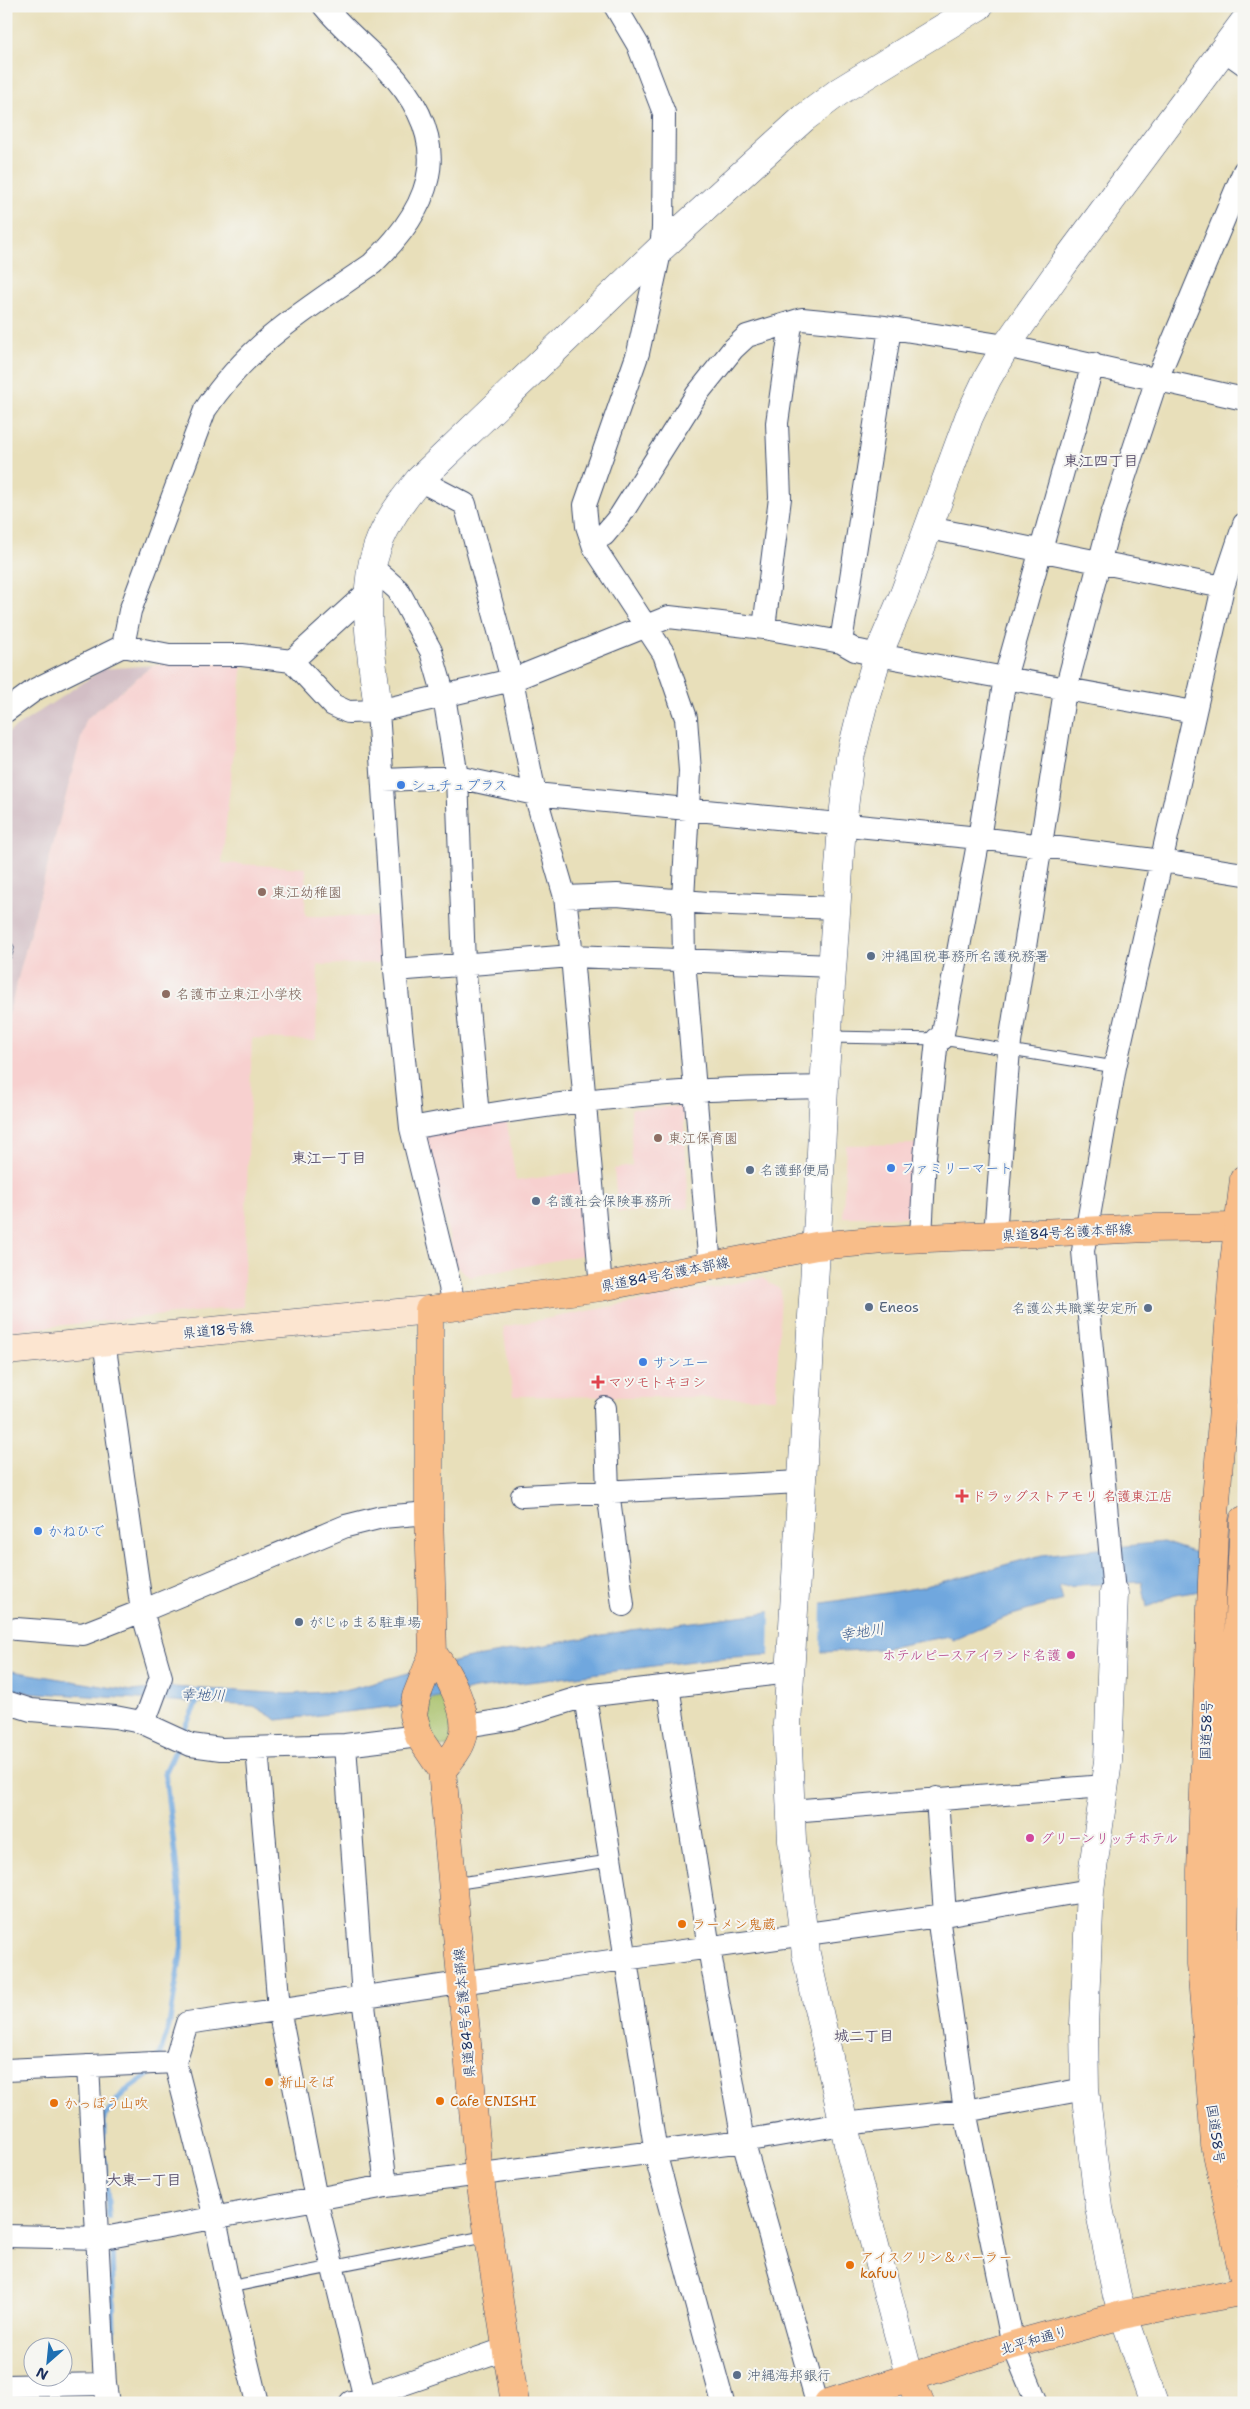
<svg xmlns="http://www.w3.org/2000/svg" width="1250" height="2409" font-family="'Shantell Sans','Klee One',sans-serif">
<rect width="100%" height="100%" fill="#f6f6f2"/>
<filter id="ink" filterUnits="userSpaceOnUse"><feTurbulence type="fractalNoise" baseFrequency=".02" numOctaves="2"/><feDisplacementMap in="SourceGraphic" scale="10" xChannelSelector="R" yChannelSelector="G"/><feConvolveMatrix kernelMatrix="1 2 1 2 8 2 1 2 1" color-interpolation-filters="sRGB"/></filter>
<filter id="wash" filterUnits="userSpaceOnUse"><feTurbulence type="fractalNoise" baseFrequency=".0096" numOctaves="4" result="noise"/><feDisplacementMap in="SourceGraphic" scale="20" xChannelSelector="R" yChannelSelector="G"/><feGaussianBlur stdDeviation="1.12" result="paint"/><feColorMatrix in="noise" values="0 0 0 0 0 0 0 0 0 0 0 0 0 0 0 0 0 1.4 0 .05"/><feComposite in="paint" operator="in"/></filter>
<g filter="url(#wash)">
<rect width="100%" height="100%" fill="#e8dfba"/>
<!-- built -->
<path fill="#f7d0cf" d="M 243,662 L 222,863 L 306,868 L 305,916 L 377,917 L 380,963 L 318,965 L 316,1040 L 252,1038 L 243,1307 L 6,1331 L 6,1024 L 86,719 L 153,665 Z
M 683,1106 L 689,1208 L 618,1213 L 614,1169 L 632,1166 L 631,1109 Z
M 507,1122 L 516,1181 L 585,1171 L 593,1253 L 470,1277 L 456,1266 L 425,1133 Z
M 919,1144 L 918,1217 L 843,1217 L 846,1145 Z
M 762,1278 L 781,1290 L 776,1398 L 513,1396 L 503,1327 Z"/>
<!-- industrial -->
<path fill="#d2bec5" d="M 153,665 L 86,719 L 6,1024 L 6,734 L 103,669 Z"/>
<!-- green -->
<path fill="#a4be64" stroke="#607661" d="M 429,1686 L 453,1699 L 452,1746 L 435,1747 L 420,1708 Z"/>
<!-- water -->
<path fill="#6fa7de" stroke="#456b9e" d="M 1244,1533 L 1244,1584 L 1175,1595 L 1147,1607 L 1142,1582 L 1059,1586 L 1063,1600 L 1009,1616 L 953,1640 L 949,1636 L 879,1649 L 716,1658 L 475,1689 L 398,1706 L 277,1720 L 254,1706 L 6,1691 L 6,1670 L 132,1691 L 172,1687 L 288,1694 L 344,1691 L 465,1659 L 631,1630 L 762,1613 L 922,1587 L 1042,1555 L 1163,1542 L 1199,1554 Z"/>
<!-- pier -->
<path fill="#e8dfba" d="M 822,1601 L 821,1655 L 769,1658 L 770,1609 Z"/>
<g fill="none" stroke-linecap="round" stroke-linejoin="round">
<!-- stream -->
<path stroke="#6fa7de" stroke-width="5.5" d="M 181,1736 L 199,1697
M 159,2057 L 169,2026 L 182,1947 L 182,1914 L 165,1773 L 178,1745
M 103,2148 L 104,2117 L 123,2093 L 155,2070
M 104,2157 L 109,2217
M 112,2251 L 114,2351"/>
</g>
</g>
<g filter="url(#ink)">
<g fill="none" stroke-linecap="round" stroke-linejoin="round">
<!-- service casing -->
<g stroke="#3a496c" stroke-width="13">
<path id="service" d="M 6,954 L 8,948
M 829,1037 L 942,1039 L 1115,1067
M 453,1884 L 609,1861
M 229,2287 L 488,2236"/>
</g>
<!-- minor casing -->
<g stroke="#3a496c" stroke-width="24">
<path id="minor" d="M 615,6 L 638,45 L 664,113 L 663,228 L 661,248 L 638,353 L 585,505 L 587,526 L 594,547 L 664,654 L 686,718 L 690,771 L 683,899 L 684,960 L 710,1267
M 1223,49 L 1244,64
M 419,480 L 465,504 L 512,680 L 535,794 L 565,897 L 572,956 L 601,1287
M 929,528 L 1223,587
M 592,540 L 604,535 L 620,516 L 697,394 L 733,349 L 747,336 L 802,319 L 885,327 L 1006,346 L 1244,399
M 372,567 L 398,590 L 431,651 L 444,696 L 457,777 L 464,964 L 478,1116
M 764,628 L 780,498 L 777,423 L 791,324
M 841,642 L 890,328
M 123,646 L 130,611 L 205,410 C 250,342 307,309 372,264 C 439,200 453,138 386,68 C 366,47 343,29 324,6
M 292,661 L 369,591
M 6,711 L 36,689 L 123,646 L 169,655 L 242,655 L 292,661 L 333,705 L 348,712 L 378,711 L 512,680 L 669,617 L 764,628 L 841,642 L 855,650 L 878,655 L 1194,712
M 378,711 L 395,970 L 411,1128 L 455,1307
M 384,780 L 457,777 L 535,794 L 979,838 L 1162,861 L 1244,874
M 565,897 L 617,895 L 707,903 L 836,908
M 395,970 L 572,956 L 833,966
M 942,1039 L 979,838 L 1005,678 L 1093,364
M 411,1128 C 505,1110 599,1097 694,1091 C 737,1088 781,1088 824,1087
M 995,1235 L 1009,1049 L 1064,697 L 1111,518 L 1157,379 L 1244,171
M 921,1238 L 925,1157 L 937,1039
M 104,1341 L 142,1611 L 161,1677 L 148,1712 L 141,1722
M 605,1408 L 608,1491 L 623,1605
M 522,1496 L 800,1482
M 1114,1593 L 1083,1251 L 1115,1067 L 1223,587 L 1244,524
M 16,1629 L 83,1634 L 142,1611 L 346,1526 L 382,1517 L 429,1513
M 668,1686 L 709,1948 L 743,2141 L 817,2403
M 585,1696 L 657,2160 L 723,2403
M 6,1702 L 31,1710 L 115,1717 L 141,1722 L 191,1745 L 221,1749 L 345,1745 L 419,1736
M 466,1726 L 510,1719 L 585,1696 L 790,1672
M 345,1745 L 363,1997 L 386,2186
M 257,1748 L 279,2009 L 316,2199 L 366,2403
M 937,1798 L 945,1915
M 791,1811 L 1104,1786
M 938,1916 L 965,2111 L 1013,2345 L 1037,2403
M 88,2066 L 105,2384 L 108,2403
M 6,2070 L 175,2062
M 6,2236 L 104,2238 L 386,2186 L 743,2141 L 843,2124 L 965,2111 L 1085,2089
M 6,2386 L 105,2384
M 351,2402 L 505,2349
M 257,2403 L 229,2287 L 215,2218 L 175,2062 L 187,2023 L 624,1959 L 938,1916 L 1090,1890"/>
</g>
<!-- tertiary casing -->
<g stroke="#3a496c" stroke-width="29">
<path id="tertiary" d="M 378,711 C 373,659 359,599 377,548 C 386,522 402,501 419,480 L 661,248 L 804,118 L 840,91 L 979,6
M 1114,1593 L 1108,1761 L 1090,1890 L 1084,2025 L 1085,2089 L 1099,2208 L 1117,2296 L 1154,2403
M 910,2379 L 848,2143 L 806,1954 L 792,1841 L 787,1724 L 818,1218 L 824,1087 L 842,825 L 850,758 L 863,705 L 878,655 L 904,594 L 969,417 L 987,379 L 1006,346 L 1063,265 L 1244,22"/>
</g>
<!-- secondary casing -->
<g stroke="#3a496c" stroke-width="29">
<path id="secondary" d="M 6,1351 L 429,1310"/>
</g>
<!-- primary casing -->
<g stroke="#3a496c" stroke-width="29">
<path id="primary" d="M 433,1654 C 448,1672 470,1713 463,1737 C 460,1749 450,1760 442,1770
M 910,2379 L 920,2403
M 515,2403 L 479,2174 L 442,1770 L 419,1736 L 413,1715 L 416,1697 L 433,1654 L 429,1513 L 429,1310 L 601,1287 L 816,1246 L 884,1240 L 1148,1228 L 1244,1227
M 828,2403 L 1013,2345 L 1122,2315 L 1244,2291"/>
</g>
<!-- trunk casing -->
<g stroke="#3a496c" stroke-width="29">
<path id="trunk" d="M 1244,1179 L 1233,1271 L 1214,1529 L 1201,1870 L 1201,1964 L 1215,2144 L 1244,2279
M 1244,1520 C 1239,1603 1236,1686 1231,1768 C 1224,1901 1216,2037 1244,2167"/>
</g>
<!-- service -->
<use href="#service" stroke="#fff" stroke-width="11"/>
<!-- minor -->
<use href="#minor" stroke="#fff" stroke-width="22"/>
<!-- tertiary -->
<use href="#tertiary" stroke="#fff" stroke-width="28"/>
<!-- secondary -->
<use href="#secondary" stroke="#fce5d0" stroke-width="28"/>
<!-- primary -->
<use href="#primary" stroke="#f8bd89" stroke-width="28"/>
<!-- trunk -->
<use href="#trunk" stroke="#f8bd89" stroke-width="28"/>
</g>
</g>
<!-- markers -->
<g fill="#3f7fe0" stroke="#f6f6f2" stroke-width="2">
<circle cx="401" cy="785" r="5"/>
<circle cx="891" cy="1168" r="5"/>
<circle cx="643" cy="1362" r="5"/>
<circle cx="38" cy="1531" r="5"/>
</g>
<g fill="#8d6e63" stroke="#f6f6f2" stroke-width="2">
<circle cx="262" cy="892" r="5"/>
<circle cx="166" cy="994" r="5"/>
<circle cx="658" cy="1138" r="5"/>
</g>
<g fill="#5c6f8a" stroke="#f6f6f2" stroke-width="2">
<circle cx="871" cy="956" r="5"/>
<circle cx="750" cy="1170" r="5"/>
<circle cx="536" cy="1201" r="5"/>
<circle cx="869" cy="1307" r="5"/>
<circle cx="1148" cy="1308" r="5"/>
<circle cx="299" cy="1622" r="5"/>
<circle cx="737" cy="2375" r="5"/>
</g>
<g fill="#e0444e" stroke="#f6f6f2" stroke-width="2">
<path d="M595.5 1374.5h5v5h5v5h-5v5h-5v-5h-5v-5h5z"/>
<path d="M959.5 1488.5h5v5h5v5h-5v5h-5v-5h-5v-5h5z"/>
</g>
<g fill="#d1479c" stroke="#f6f6f2" stroke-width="2">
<circle cx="1071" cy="1655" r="5"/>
<circle cx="1030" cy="1838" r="5"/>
</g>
<g fill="#e8710a" stroke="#f6f6f2" stroke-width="2">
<circle cx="682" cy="1924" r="5"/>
<circle cx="269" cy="2082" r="5"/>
<circle cx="440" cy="2101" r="5"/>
<circle cx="54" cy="2103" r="5"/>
<circle cx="850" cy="2265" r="5"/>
</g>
<g text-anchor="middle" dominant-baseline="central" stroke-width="4" stroke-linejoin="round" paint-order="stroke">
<!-- shop labels -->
<g font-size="14" fill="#366cbe" stroke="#f6f6f2" text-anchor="start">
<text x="411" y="785">シュチュプラス</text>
<text x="901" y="1168">ファミリーマート</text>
<text x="653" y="1362">サンエー</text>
<text x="48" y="1531">かねひで</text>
</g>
<!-- education labels -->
<g font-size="14" fill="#785e54" stroke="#f6f6f2" text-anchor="start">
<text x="272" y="892">東江幼稚園</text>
<text x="176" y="994">名護市立東江小学校</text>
<text x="668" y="1138">東江保育園</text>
</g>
<!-- service labels -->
<g font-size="14" fill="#4e5e75" stroke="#f6f6f2" text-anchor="start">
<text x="881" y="956">沖縄国税事務所名護税務署</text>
<text x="760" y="1170">名護郵便局</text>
<text x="546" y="1201">名護社会保険事務所</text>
<text x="879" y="1307">Eneos</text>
<text x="1138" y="1308" text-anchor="end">名護公共職業安定所</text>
<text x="309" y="1622">がじゅまる駐車場</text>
<text x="747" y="2375">沖縄海邦銀行</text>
</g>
<!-- street labels -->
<g font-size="14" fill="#1b2f5e" stroke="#f6f6f2">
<text transform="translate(1067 1232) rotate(-3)">県道84号名護本部線</text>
<text transform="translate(665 1274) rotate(-11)">県道84号名護本部線</text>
<text transform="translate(218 1330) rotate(-5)">県道18号線</text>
<text transform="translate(1206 1730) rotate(-88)">国道58号</text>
<text transform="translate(464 2013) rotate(-95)">県道84号名護本部線</text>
<text transform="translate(1216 2134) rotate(82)">国道58号</text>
<text transform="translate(1034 2340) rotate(-16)">北平和通り</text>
</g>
<!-- health labels -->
<g font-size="14" fill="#be3a42" stroke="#f6f6f2" text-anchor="start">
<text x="608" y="1382">マツモトキヨシ</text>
<text x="972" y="1496">ドラッグストアモリ 名護東江店</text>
</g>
<!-- hotel labels -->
<g font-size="14" fill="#b23c85" stroke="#f6f6f2" text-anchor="end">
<text x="1061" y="1655">ホテルピースアイランド名護</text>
<text x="1040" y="1838" text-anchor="start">グリーンリッチホテル</text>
</g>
<!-- food labels -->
<g font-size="14" fill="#c56008" stroke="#f6f6f2" text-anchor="start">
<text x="692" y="1924">ラーメン鬼蔵</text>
<text x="279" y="2082">新山そば</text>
<text x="450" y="2101">Cafe ENISHI</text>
<text x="64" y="2103">かっぽう山吹</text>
<text x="860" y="2257">アイスクリン＆パーラー<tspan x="860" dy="16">kafuu</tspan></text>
</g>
<!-- neighbourhood labels -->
<g font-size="15" font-weight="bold" fill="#5c526e" stroke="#f6f6f2">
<text x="1101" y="461">東江四丁目</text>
<text x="329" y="1158">東江一丁目</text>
<text x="864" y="2036">城二丁目</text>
<text x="144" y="2180">大東一丁目</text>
</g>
<!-- water labels -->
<g font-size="15" font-style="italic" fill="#38598b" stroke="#f6f6f2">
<text transform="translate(862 1632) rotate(-9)">幸地川</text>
<text transform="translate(203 1695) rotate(2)">幸地川</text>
</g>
</g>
<!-- margin -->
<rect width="1250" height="2409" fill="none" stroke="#f6f6f2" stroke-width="25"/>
<!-- north arrow -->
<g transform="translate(48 2362) rotate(207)"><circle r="24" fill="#f6f6f2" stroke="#9ea6b7"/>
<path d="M0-4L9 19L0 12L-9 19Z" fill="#1f6fb2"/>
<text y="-8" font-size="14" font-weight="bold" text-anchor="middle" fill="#1b2f5e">N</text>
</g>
</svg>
